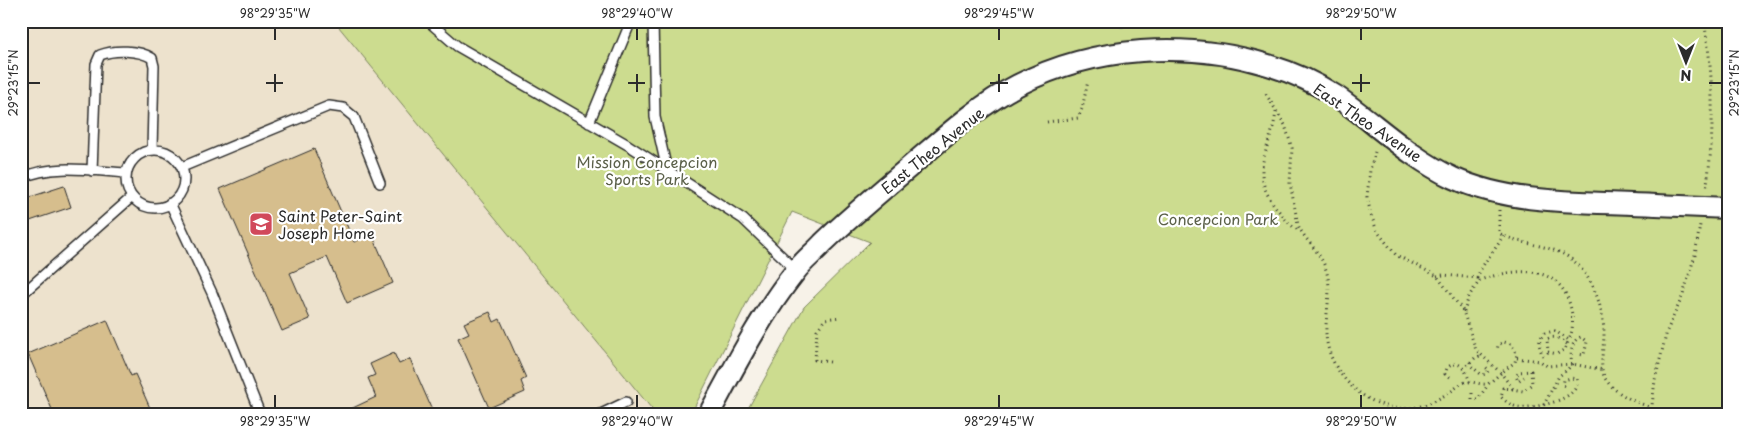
<svg xmlns="http://www.w3.org/2000/svg" width="1749" height="435" font-family="'Playpen Sans',sans-serif">
<rect width="100%" height="100%" fill="#f7f2e8"/>
<filter id="ink" filterUnits="userSpaceOnUse"><feTurbulence type="fractalNoise" baseFrequency=".02" numOctaves="2"/><feDisplacementMap in="SourceGraphic" scale="10" xChannelSelector="R" yChannelSelector="G"/><feConvolveMatrix kernelMatrix="1 2 1 2 8 2 1 2 1" color-interpolation-filters="sRGB"/></filter>
<g filter="url(#ink)">
<!-- built -->
<path fill="#ede2cd" d="M 41,21 L 334,21 L 656,414 L 21,414 L 21,33 Z"/>
<!-- green -->
<path fill="#ccdc8f" stroke="#7c845d" d="M 334,21 L 1728,21 L 1728,414 L 745,414 L 804,307 L 870,242 L 792,212 L 691,414 L 656,414 Z"/>
<g fill="none" stroke-linecap="round" stroke-linejoin="round">
<!-- stream -->
<path stroke="#61889b" stroke-width="5.5" d="M 1122,21 L 1122,25
M 1429,21 L 1431,21"/>
</g>
<!-- building -->
<path fill="#d6be8d" stroke="#2b2b2b" d="M 314,149 L 354,242 L 372,234 L 393,283 L 347,303 L 327,257 L 290,273 L 310,319 L 282,331 L 220,189 Z
M 64,186 L 71,207 L 21,224 L 21,200 Z
M 490,312 L 494,322 L 500,319 L 526,378 L 521,381 L 525,392 L 489,408 L 458,338 L 469,333 L 464,323 Z
M 107,320 L 131,376 L 135,374 L 150,408 L 136,414 L 54,414 L 28,354 Z
M 394,353 L 399,364 L 410,359 L 434,414 L 340,414 L 376,397 L 368,378 L 375,375 L 370,364 Z"/>
<g fill="none" stroke-linecap="round" stroke-linejoin="round">
<!-- service casing -->
<g stroke="#2b2b2b" stroke-width="12">
<path id="service" d="M 428,21 L 457,46 L 628,145 L 743,219 L 796,270
M 653,21 L 655,117 L 667,170
M 589,123 L 631,21
M126 179a29 29 0 1 1 58 0a29 29 0 1 1-58 0Z
M 182,167 L 329,106 L 343,108 L 354,117 L 380,183
M 92,171 L 96,64 L 100,55 C 115,49 139,50 152,58 L 154,66 L 152,150
M 21,178 C 53,163 93,171 126,173
M 170,203 L 212,293 L 260,414
M 21,295 L 132,197
M 601,414 L 626,402"/>
</g>
<!-- tertiary casing -->
<g stroke="#2b2b2b" stroke-width="24">
<path id="tertiary" d="M 709,414 C 735,366 761,315 795,272 C 803,261 814,253 823,243 C 848,219 874,197 900,175 C 937,144 975,107 1018,85 C 1094,46 1187,40 1268,65 C 1291,72 1316,83 1336,96 C 1375,123 1410,158 1453,178 C 1515,206 1589,201 1656,205"/>
</g>
<!-- path -->
<path stroke="#2b2b2b" stroke-width="3" stroke-dasharray="1 4" stroke-linecap="butt" d="M 1704,21 C 1714,77 1715,134 1706,190
M 1266,94 L 1285,125 L 1292,148 L 1290,183 L 1298,225 C 1305,241 1321,252 1326,270 C 1333,290 1325,313 1326,334 C 1328,375 1370,413 1411,408 C 1424,407 1439,399 1450,392 C 1455,389 1460,383 1466,382 C 1473,381 1480,385 1488,384 L 1501,373 L 1513,389 L 1523,391 L 1532,384 L 1531,371 L 1519,372 L 1516,376 L 1518,381 L 1524,377
M 1276,112 C 1271,152 1246,171 1278,210 C 1285,219 1290,226 1300,231
M 1047,122 L 1078,118 L 1082,109 L 1088,81
M 1375,152 L 1370,170 L 1367,197 L 1371,215 L 1377,231 L 1396,255 L 1437,276 L 1463,311 L 1476,350 L 1501,373 L 1515,362 L 1517,354 L 1511,344 L 1504,342 L 1498,345 L 1497,351
M 1499,210 L 1499,233 C 1523,247 1556,243 1577,264 C 1594,281 1604,310 1604,334 C 1604,348 1599,364 1604,376 C 1611,392 1636,403 1651,407
M 1437,276 L 1443,275 L 1477,278 C 1483,261 1496,251 1503,235
M 1464,312 L 1469,296 L 1480,280 C 1513,269 1558,262 1570,305 C 1573,316 1574,329 1569,340 L 1555,331 L 1545,333 C 1537,340 1539,347 1543,356
M 1567,344 C 1561,339 1555,335 1547,339 L 1548,352 L 1557,354 L 1565,349 L 1569,340
M 1517,358 L 1540,361 L 1547,366 L 1572,364 L 1603,370
M 830,362 L 815,360 L 817,330 L 825,319 L 841,317
M 1470,362 L 1471,366 L 1482,375 L 1486,374 L 1489,370 L 1484,366
M 1463,369 L 1475,358 L 1482,355
M 1450,377 L 1445,374 L 1447,368 C 1460,357 1466,371 1470,382
M 1513,389 L 1503,388 L 1501,397 C 1506,402 1512,406 1518,407 C 1534,409 1581,400 1577,379 L 1571,378 L 1564,380 L 1563,385 L 1567,387
M 1472,393 L 1472,399 L 1478,399 L 1488,385
M 1539,414 L 1559,376 L 1567,370 L 1572,364 C 1570,355 1571,340 1581,337 L 1587,342 L 1584,355 L 1577,354
M 1651,414 L 1655,380 L 1667,331 L 1683,295 L 1695,255 L 1700,225"/>
<!-- service -->
<use href="#service" stroke="#fff" stroke-width="9"/>
<!-- tertiary -->
<use href="#tertiary" stroke="#fff" stroke-width="20"/>
<!-- tertiary-bridge casing -->
<g stroke="#2b2b2b" stroke-width="24" stroke-linecap="butt">
<path id="tertiary-bridge" d="M 1656,205 L 1728,208"/>
</g>
<!-- tertiary-bridge -->
<use href="#tertiary-bridge" stroke="#fff" stroke-width="20"/>
</g>
</g>
<!-- ticks -->
<path fill="none" stroke="#2b2b2b" stroke-width="2" d="M 275,28 L 275,40M 637,28 L 637,40M 999,28 L 999,40M 1361,28 L 1361,40M 275,74 L 275,92M 637,74 L 637,92M 999,74 L 999,92M 1361,74 L 1361,92M 28,83 L 40,83M 266,83 L 283,83M 628,83 L 645,83M 990,83 L 1008,83M 1352,83 L 1370,83M 1709,83 L 1722,83M 275,395 L 275,408M 637,395 L 637,408M 999,395 L 999,408M 1361,395 L 1361,408"/>
<!-- icons -->
<defs>
<g id="school-square" transform="scale(1.25)"><rect x="-9" y="-9" width="18" height="18" rx="4" fill="#d1495b" stroke="#fff"/><path d="M0-5L7-2L0 1L-7-2ZM-4 1L0 2.5L4 1V4Q0 6-4 4Z" fill="#fff"/></g>
</defs>
<g fill-rule="evenodd">
<use href="#school-square" x="261" y="224"/>
</g>
<g text-anchor="middle" dominant-baseline="central" stroke-width="4.5" stroke-linejoin="round" paint-order="stroke">
<!-- street labels -->
<g font-size="15" fill="#2b2b2b" stroke="#fff">
<text transform="translate(1368 122) rotate(34)">East Theo Avenue</text>
<text transform="translate(932 150) rotate(-39)">East Theo Avenue</text>
</g>
<!-- park labels -->
<g font-size="15" fill="#5b6049" stroke="#fff">
<text x="647" y="161">Mission Concepcion<tspan x="647" dy="17">Sports Park</tspan></text>
<text x="1218" y="218">Concepcion Park</text>
</g>
<!-- poi labels -->
<g font-size="15" fill="#2b2b2b" stroke="#fff" text-anchor="start">
<text x="278" y="215">Saint Peter-Saint<tspan x="278" dy="17">Joseph Home</tspan></text>
</g>
</g>
<!-- margin -->
<rect width="1749" height="435" fill="none" stroke="#fff" stroke-width="55"/>
<!-- north arrow -->
<g transform="translate(1686 62) rotate(180)" stroke="#ffffff" stroke-width="4" paint-order="stroke">
<path d="M0-4L9 19L0 12L-9 19Z" fill="#2b2b2b"/>
<text y="-8" font-size="14" font-weight="bold" text-anchor="middle" fill="#2b2b2b">N</text>
</g>
<rect x="28" y="28" width="1694" height="380" fill="none" stroke="#2b2b2b" stroke-width="2"/>
<g font-size="12" text-anchor="middle" fill="#2b2b2b">
<text x="275" y="18">98°29'35"W</text>
<text x="637" y="18">98°29'40"W</text>
<text x="999" y="18">98°29'45"W</text>
<text x="1361" y="18">98°29'50"W</text>
<text transform="translate(1735 83) rotate(-90)" y="4">29°23'15"N</text>
<text transform="translate(14 83) rotate(-90)" y="4">29°23'15"N</text>
<text x="275" y="426">98°29'35"W</text>
<text x="637" y="426">98°29'40"W</text>
<text x="999" y="426">98°29'45"W</text>
<text x="1361" y="426">98°29'50"W</text>
</g>
</svg>
